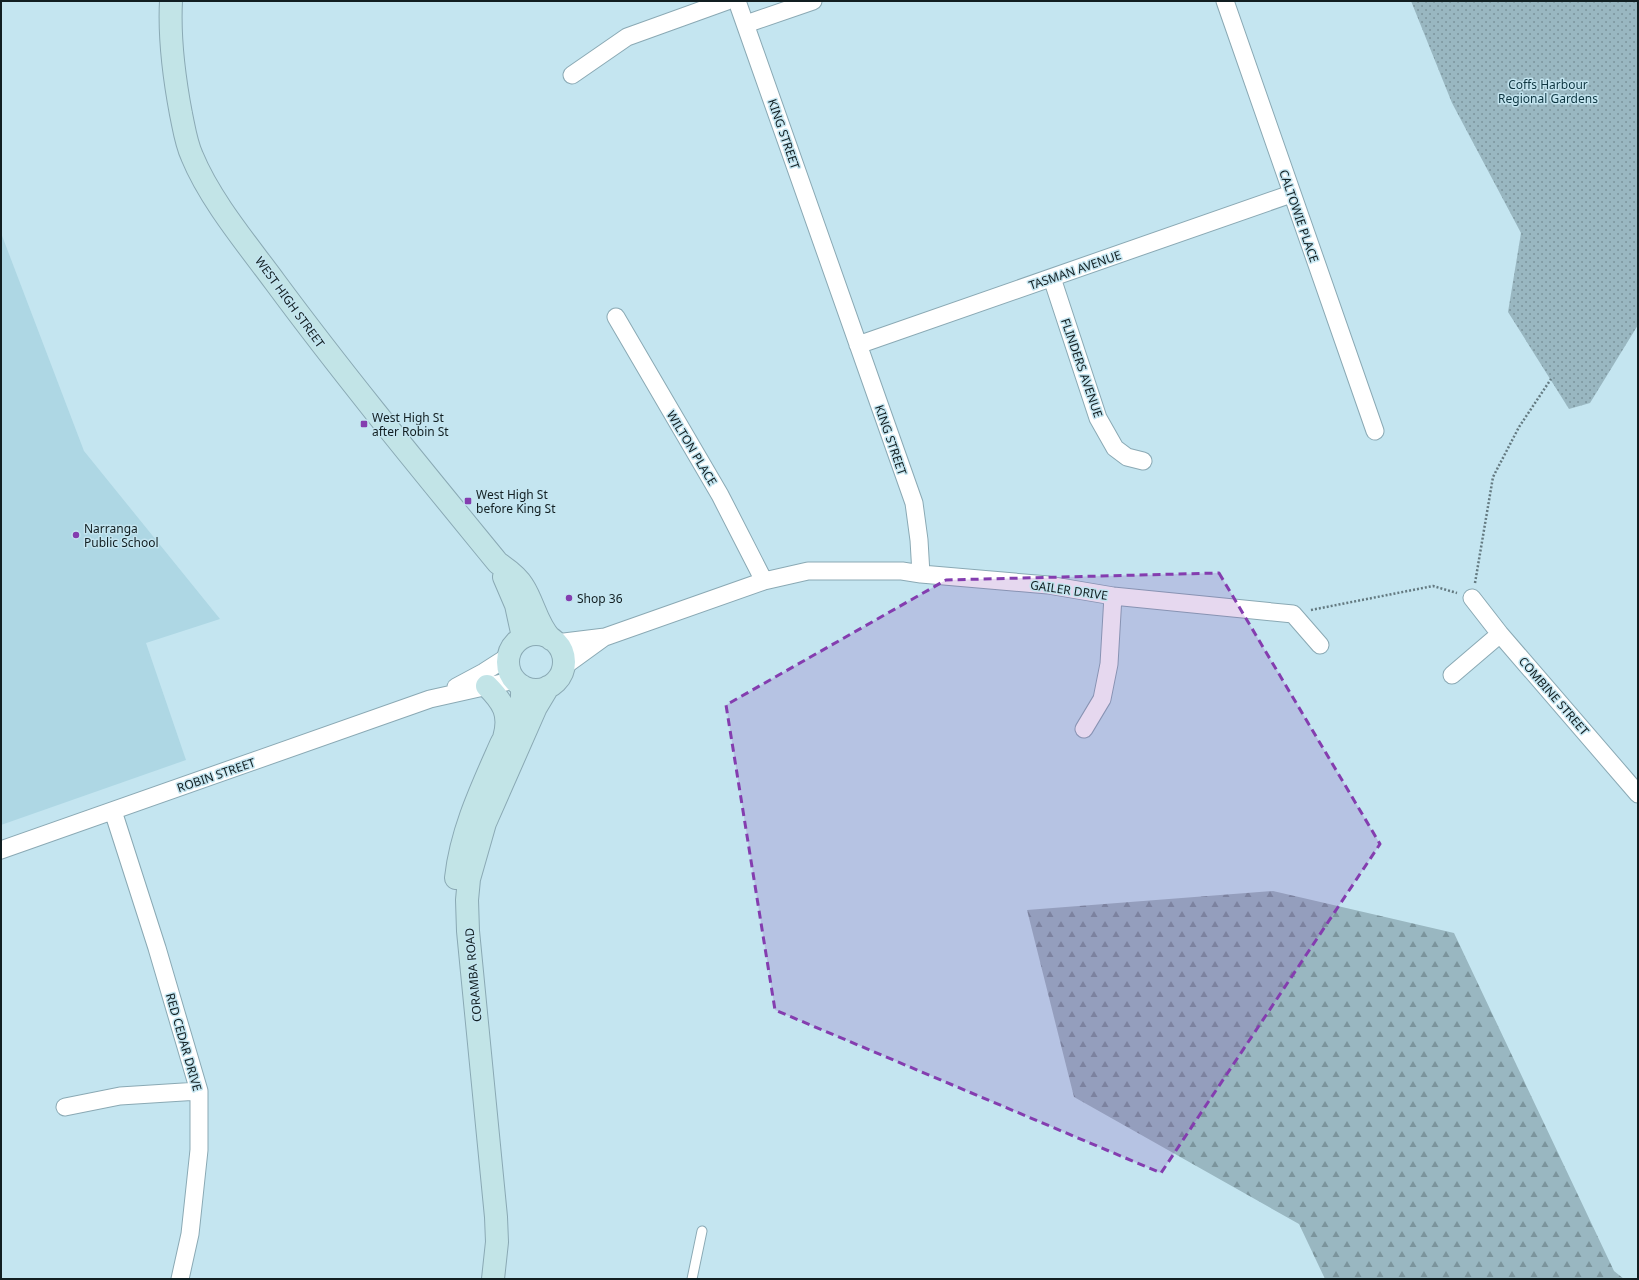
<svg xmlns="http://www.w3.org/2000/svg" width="1639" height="1280" font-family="'Noto Sans',sans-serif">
<defs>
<pattern id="forest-firs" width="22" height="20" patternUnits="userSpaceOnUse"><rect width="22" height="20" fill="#99b7c1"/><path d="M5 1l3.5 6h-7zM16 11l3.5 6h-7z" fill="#7b949c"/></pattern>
<pattern id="park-dots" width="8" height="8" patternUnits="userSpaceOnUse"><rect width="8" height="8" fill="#99b7c1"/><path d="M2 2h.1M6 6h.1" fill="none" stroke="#7b949c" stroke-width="1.8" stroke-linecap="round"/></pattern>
</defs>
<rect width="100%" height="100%" fill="#c4e5f0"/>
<!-- built -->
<path fill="#aed7e4" d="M 1,233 L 84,451 L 220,619 L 146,643 L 186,760 L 1,825 Z"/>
<!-- forest -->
<path fill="url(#forest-firs)" d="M 1273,891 L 1454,933 L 1614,1271 L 1624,1279 L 1325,1279 L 1299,1224 L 1074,1097 L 1027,910 Z"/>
<!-- park -->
<path fill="url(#park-dots)" d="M 1411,1 L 1638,1 L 1638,325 L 1590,403 L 1569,409 L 1508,312 L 1521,233 L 1452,103 Z"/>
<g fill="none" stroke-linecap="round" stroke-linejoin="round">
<!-- service casing -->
<g stroke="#8aa9b4" stroke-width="11">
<path id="service" d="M 692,1279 L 702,1231"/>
</g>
<!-- minor casing -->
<g stroke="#8aa9b4" stroke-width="19">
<path id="minor" d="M 737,1 L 914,503 L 919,540 L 921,574
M 1225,1 L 1375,431
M 746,24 L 813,1
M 572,75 L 627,37 L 727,1
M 1052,278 L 1098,418 L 1115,448 L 1127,457 L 1143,461
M 616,317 L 720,495 L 764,581
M 858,345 L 1291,194
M 1472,598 L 1500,634 L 1638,794
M 556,643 L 605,637 L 764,581 L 808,571 L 902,571 L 921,574 L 1048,585 L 1113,596 L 1293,614 L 1320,645
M 563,667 L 603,638
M 1452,675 L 1500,634
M 456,687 L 484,672 L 509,656
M 1084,729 L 1102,699 L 1109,664 L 1113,596
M 113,811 L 157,948 L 199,1091 L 199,1150 L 190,1234 L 180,1279
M 1,850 L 430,699 L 515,680
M 65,1107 L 120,1096 L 199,1091"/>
</g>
<!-- secondary casing -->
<g stroke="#8aa9b4" stroke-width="24">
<path id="secondary" d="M 171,1 C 169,39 174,77 181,114 C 184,128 186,143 192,156 C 210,200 247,244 275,282 C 346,378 422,470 498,563 C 507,569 517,576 523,586 C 534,603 537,625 551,639
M 504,577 L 516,605 L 523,637
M508 662a28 28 0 1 1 56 0a28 28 0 1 1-56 0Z
M 487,686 C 503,702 511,714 504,738
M 456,878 C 461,831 482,787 501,744 C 505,735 513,728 518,719 C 523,709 522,697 522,686
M 493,1279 L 497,1242 L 496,1217 L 468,931 L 467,900 L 469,879 L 485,823 L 536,707 L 548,687"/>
</g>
<!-- path -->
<path stroke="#647a81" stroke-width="2.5" stroke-dasharray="2 2" stroke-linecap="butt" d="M 1475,583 L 1493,477 L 1519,427 L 1551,379
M 1311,610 L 1433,586 L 1457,593"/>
<!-- service -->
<use href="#service" stroke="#fff" stroke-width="9"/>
<!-- minor -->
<use href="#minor" stroke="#fff" stroke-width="17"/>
<!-- secondary -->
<use href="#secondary" stroke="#c2e4e7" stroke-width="22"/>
</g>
<!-- marked area -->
<path fill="#843daf" fill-opacity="0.2" stroke="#843daf" stroke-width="3" stroke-dasharray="8 5" stroke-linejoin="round" d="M 1219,573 L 1380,844 L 1161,1173 L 775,1010 L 726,705 L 946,580 Z"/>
<!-- markers -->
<g fill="#843daf" stroke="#c4e5f0" stroke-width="1.5">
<rect x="360" y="420" width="8" height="8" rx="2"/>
<rect x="464" y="497" width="8" height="8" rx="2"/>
<circle cx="76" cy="535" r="4"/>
<circle cx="569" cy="598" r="4"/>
</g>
<g text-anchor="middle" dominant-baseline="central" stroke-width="3" stroke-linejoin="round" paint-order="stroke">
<!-- park labels -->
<g font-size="12" fill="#0d3540" stroke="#c4e5f0">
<text x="1548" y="84">Coffs Harbour<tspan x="1548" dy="14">Regional Gardens</tspan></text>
</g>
<!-- street labels -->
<g font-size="12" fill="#111e21" stroke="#c4e5f0">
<text transform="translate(784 134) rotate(71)">KING STREET</text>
<text transform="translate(1299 216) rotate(71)">CALTOWIE PLACE</text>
<text transform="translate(1075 270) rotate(-19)">TASMAN AVENUE</text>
<text transform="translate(290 302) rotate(54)">WEST HIGH STREET</text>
<text transform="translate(1082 368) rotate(71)">FLINDERS AVENUE</text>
<text transform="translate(891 440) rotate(71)">KING STREET</text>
<text transform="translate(692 448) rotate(59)">WILTON PLACE</text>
<text transform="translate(1069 590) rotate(8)">GAILER DRIVE</text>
<text transform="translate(1554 696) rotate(49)">COMBINE STREET</text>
<text transform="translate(216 775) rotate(-19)">ROBIN STREET</text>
<text transform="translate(473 975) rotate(-95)">CORAMBA ROAD</text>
<text transform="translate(184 1042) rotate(74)">RED CEDAR DRIVE</text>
</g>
<!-- poi labels -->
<g font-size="12" fill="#111e21" stroke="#c4e5f0" text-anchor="start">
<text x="372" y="417">West High St<tspan x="372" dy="14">after Robin St</tspan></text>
<text x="476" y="494">West High St<tspan x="476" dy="14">before King St</tspan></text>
<text x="84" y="528">Narranga<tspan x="84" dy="14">Public School</tspan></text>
<text x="577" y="598">Shop 36</text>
</g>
</g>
<!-- border -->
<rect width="1639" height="1280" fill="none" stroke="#111e21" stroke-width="4"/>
</svg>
